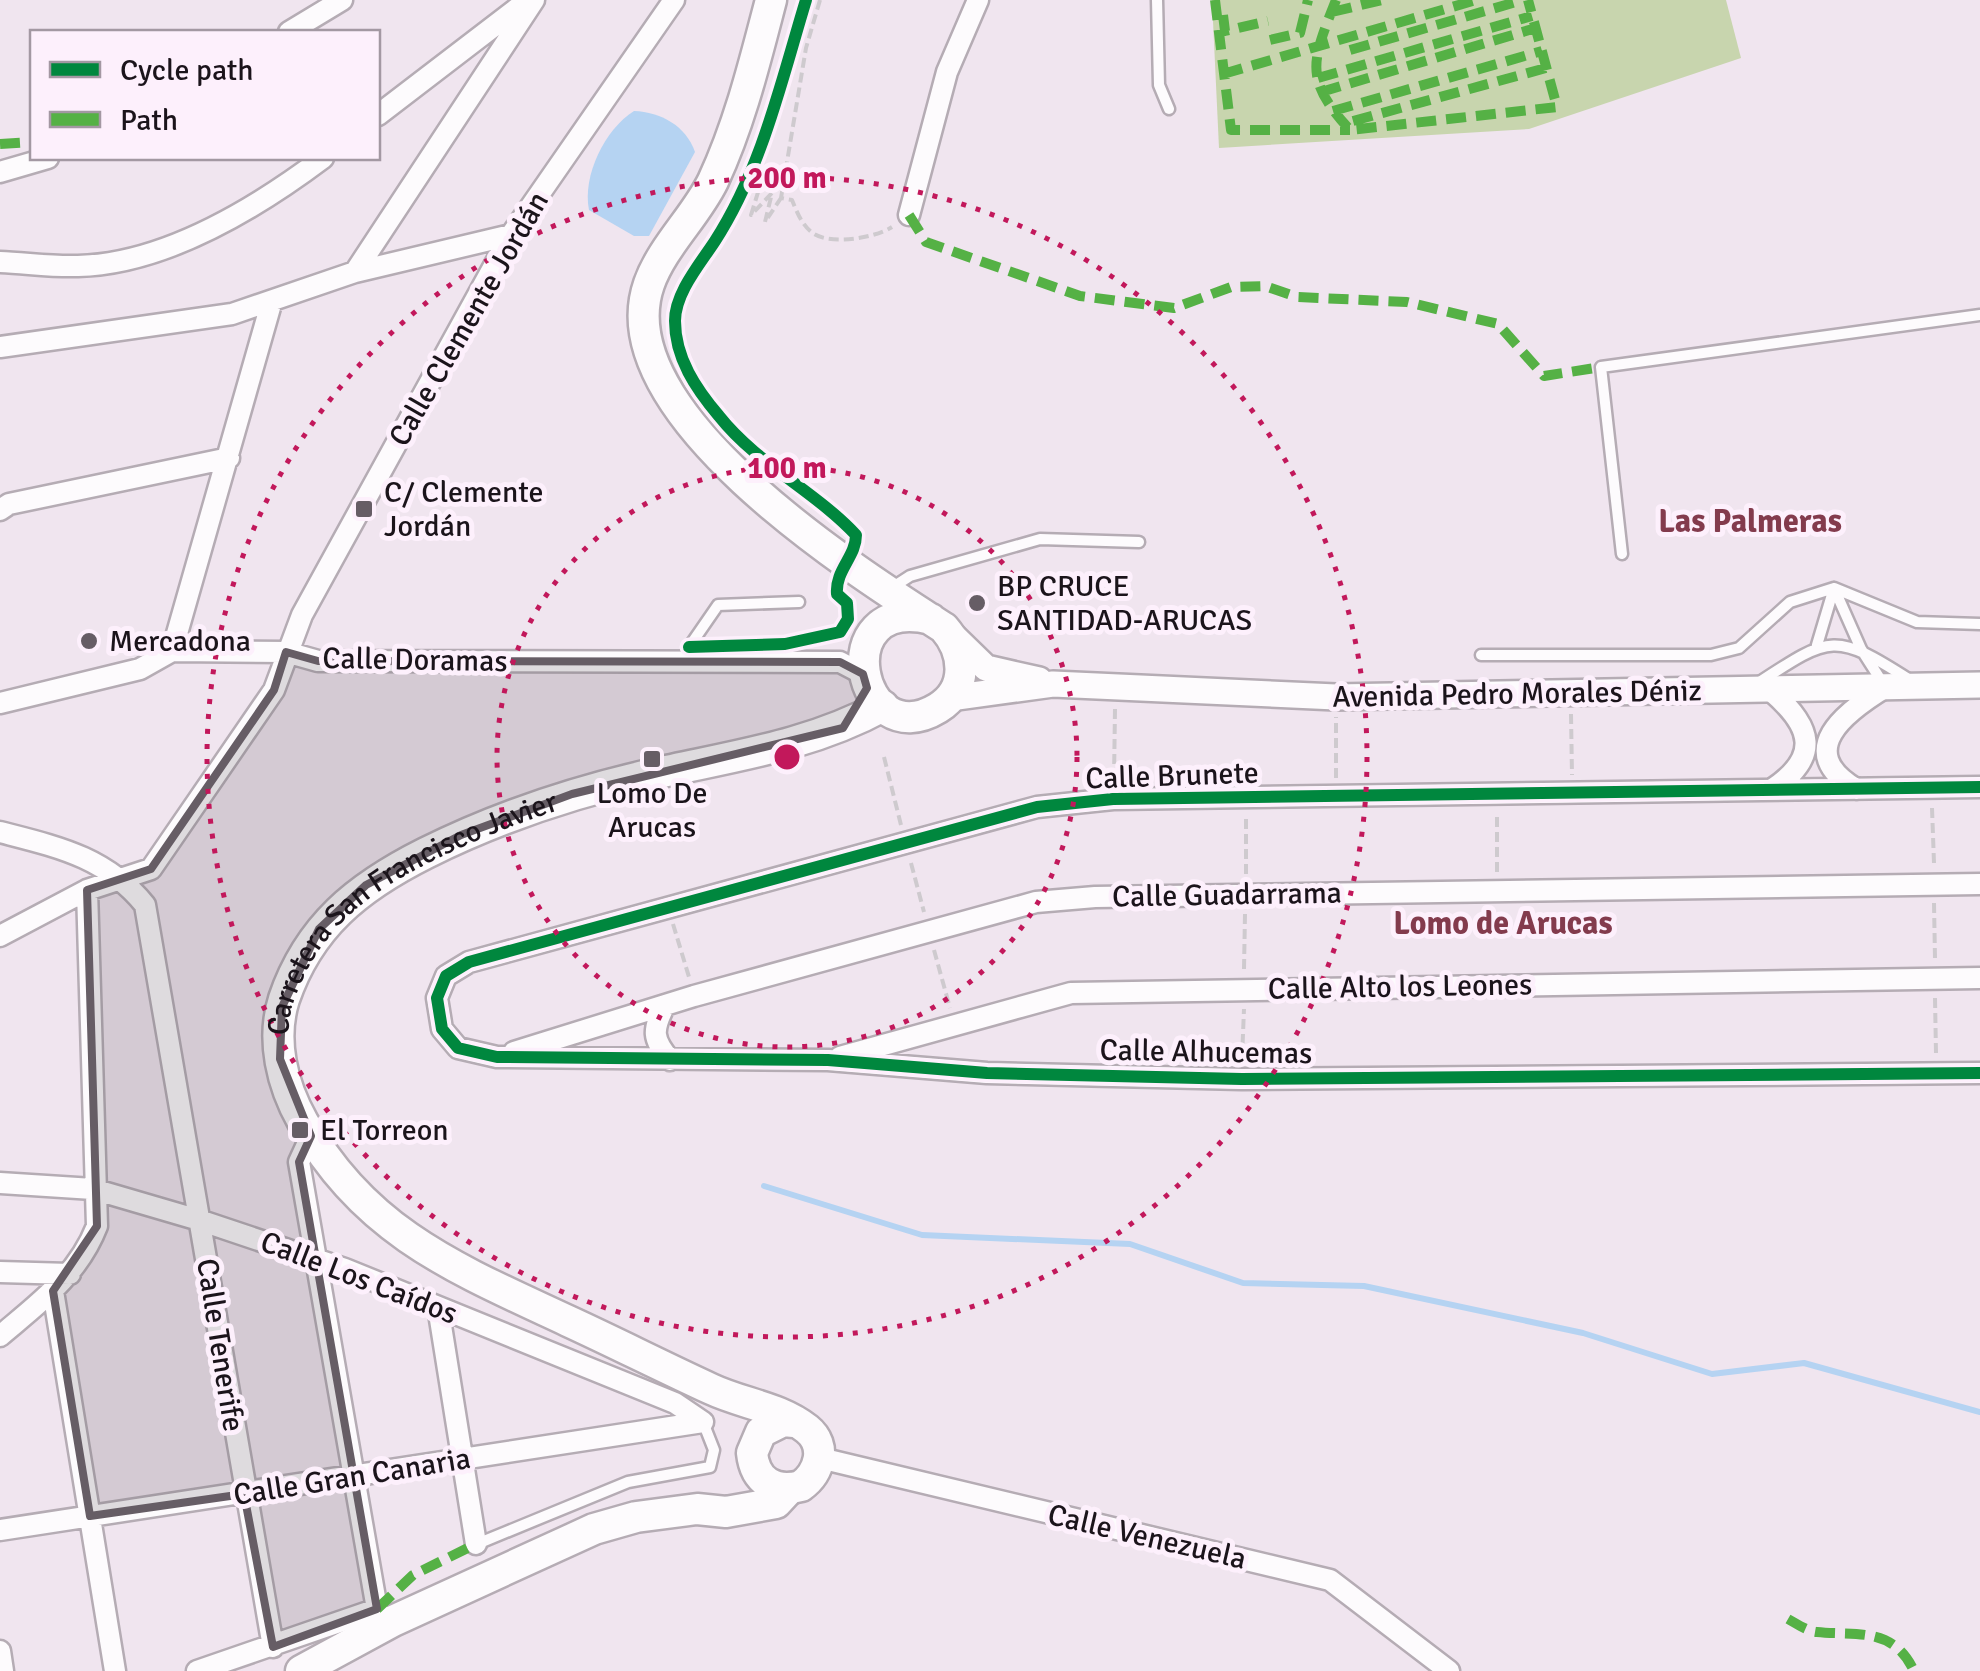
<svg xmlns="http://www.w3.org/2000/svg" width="1980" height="1671" font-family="Signika,sans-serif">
<rect width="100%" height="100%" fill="#f0e5ef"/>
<!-- green -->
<path fill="#c8d5ae" d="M 1212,0 L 1726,0 L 1741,58 L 1529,129 L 1219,148 Z"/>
<!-- water -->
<path fill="#b5d3f2" d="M 634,111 C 661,112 686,126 695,152 L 649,236 L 634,236 L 589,210 C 582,176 605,129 634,111 Z"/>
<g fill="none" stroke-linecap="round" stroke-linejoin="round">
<!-- stream -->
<path stroke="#b5d3f2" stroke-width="6" d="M 764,1186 L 922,1235 L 1130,1244 L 1243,1283 L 1364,1286 L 1583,1333 L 1712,1374 L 1804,1363 L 1980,1412"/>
<!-- service casing -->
<g stroke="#b5acb4" stroke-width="15">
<path id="service" d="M 1157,0 L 1159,85 L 1169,109
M 1622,554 L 1601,367 L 1980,315
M 893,587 L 910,576 L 1040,539 L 1139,542
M 1817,645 L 1834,588 L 1861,649 L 1884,685
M 1481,655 L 1711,655 L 1739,648 L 1790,602 L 1834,588 L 1917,622 L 1980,624
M 686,662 L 689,647 L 718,605 L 799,602
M 1758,683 C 1831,635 1835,632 1910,680
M 477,1544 L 628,1482 L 710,1467 L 714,1450 L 703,1422"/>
</g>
<!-- minor casing -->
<g stroke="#b5acb4" stroke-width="25">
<path id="minor" d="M 289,32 L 342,0
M 378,115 L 528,0
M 0,172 L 48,158
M 909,215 L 947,72 L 978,0
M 0,262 C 26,263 52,267 78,266 C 165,264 255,209 323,158
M 355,272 L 534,0
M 0,347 L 232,314 L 355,272 L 511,235
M 0,510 L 9,504 L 229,458
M 172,651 L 271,304
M 1771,691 C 1813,727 1821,757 1771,790
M 0,703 L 140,669 L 172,651 L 286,652 L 318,661 L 840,662 L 863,674
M 1980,787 L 1113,799 L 1037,807 L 469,962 L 446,976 L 437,998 L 442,1029 L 458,1048 L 497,1057 L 828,1060 L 987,1073 L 1242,1079 L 1980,1073
M 1856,789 C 1793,751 1845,712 1886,687
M 0,832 C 58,847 106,857 145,905 L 273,1647
M 0,936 L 87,890 L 151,869 L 274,690 L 302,615 L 511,235 L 674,0
M 665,1005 C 652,1030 652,1039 670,1060
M 514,1052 L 694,996 L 1036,902 L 1095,897 L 1980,884
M 840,1057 L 1071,993 L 1980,978
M 0,1183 L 93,1189 L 199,1220 L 345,1269 L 675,1403 L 703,1422
M 0,1272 L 70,1274
M 53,1291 L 115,1671
M 438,1307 L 476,1544
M 0,1336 C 39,1303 78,1275 97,1226 L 87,890
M 820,1458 L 1330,1580 L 1449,1671
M 0,1530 L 703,1422
M 0,1651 L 3,1671
M 197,1671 L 377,1609 L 299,1162 L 311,1136"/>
</g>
<!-- tertiary casing -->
<g stroke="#b5acb4" stroke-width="30">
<path id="tertiary" d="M 950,633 L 986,668 L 1039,680
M 950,698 L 1053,684 L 1336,697 L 1980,685"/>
</g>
<!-- secondary casing -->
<g stroke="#b5acb4" stroke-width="35">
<g id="secondary">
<path d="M 771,0 C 755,61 740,123 713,181 C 696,216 662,247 649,284 C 604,412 855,571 944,628 C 965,652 969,689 938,708 C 858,757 825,593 931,619"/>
<path id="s1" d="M 794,1422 L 783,1421 L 761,1432 L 752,1453 C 755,1481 774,1493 801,1486 C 819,1473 828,1446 807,1429 C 779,1407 743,1404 711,1389 C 663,1367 616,1343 568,1321 C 459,1270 365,1233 303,1122 C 282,1085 271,1040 284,999 C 309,926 358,887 426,853 C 498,817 574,792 653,774 C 733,756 810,746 883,706"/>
<path d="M 301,1671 L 393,1621 L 594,1529 L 636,1517 L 697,1509 L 726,1512 L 776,1503 L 789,1489"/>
</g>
</g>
<!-- path -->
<path stroke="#cecace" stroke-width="4" stroke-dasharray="10 5" stroke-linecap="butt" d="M 820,0 L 806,48 L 781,198 L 792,200 C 797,212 802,226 814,234 C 832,245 875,238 892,227
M 747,185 L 759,189 L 751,215 L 772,193 L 765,222 L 781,198
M 1571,714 L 1572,775
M 884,757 L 901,825
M 1336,778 L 1336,717
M 1114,779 L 1115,709
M 1932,808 L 1934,863
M 911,863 L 924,912
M 1497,872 L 1497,812
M 1246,874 L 1246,814
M 1934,903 L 1935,958
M 673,924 L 689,977
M 934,950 L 950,1008
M 1244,969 L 1245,914
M 1935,998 L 1936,1053
M 1242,1059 L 1244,1009"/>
<!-- service -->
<use href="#service" stroke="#fdfbfd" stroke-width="10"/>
<!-- minor -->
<use href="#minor" stroke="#fdfbfd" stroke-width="20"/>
<!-- tertiary -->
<use href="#tertiary" stroke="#fdfbfd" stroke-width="25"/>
<!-- secondary -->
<use href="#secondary" stroke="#fdfbfd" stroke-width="30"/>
<!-- quiet -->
<path stroke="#55b145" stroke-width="10" stroke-dasharray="20 10" stroke-linecap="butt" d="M 1215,0 L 1231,130 L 1350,130
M 1336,0 C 1312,61 1303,79 1350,130 L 1557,107 L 1528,0
M 1332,12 L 1382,0
M 1223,15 L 1225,31 L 1268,21
M 1270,40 L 1300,33 L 1308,0
M 1350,50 L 1523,0
M 1223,74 L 1476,0
M 1318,78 L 1532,16
M 1321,92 L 1536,28
M 1333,111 L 1542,51
M 1353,121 L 1546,68
M 0,144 L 32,142
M 909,215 L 926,242 L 1080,296 L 1174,308 L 1231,287 L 1265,286 L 1297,297 L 1407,302 L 1498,324 L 1544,376 L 1601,367
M 377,1609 L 413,1575 L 476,1544
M 1788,1619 C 1797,1624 1807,1631 1817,1632 C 1856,1636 1893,1626 1914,1671"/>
<!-- cycleway casing -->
<g stroke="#fdf0fc" stroke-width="19">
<path id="cycleway" d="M 689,647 L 785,644 L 840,632 L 848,619 L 847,603 L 837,594 C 835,570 856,557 856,535 C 815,491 757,464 719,416 C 696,389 675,358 675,321 C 675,293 700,264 715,241 C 762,168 781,82 806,0
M 1980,787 L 1113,799 L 1037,807 L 469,962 L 446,976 L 437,998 L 442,1029 L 458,1048 L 497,1057 L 828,1060 L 987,1073 L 1242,1079 L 1980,1073"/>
</g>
<!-- cycleway -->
<use href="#cycleway" stroke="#00873e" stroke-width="12"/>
</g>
<!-- marked area -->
<path fill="#665d65" fill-opacity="0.2" stroke="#665d65" stroke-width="8" stroke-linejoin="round" d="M 286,652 L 318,661 L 840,662 L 863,674 L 867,688 L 843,728 L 572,794 L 461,835 L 366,885 L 319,929 L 282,1007 L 280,1059 L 311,1136 L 299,1162 L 377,1609 L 273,1647 L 244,1494 L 90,1516 L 53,1291 L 97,1226 L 87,890 L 151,869 L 274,690 Z"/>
<!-- distance rings -->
<g fill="none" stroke="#c2185b" stroke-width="5" stroke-dasharray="5 10">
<circle cx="787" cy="757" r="290"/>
<circle cx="787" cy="757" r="580"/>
</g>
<!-- markers -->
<g fill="#665d65" stroke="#fdf0fc" stroke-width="4">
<rect x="354" y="499" width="20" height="20" rx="5"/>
<circle cx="977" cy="603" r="10"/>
<circle cx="89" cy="641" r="10"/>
<rect x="642" y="749" width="20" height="20" rx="5"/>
<rect x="290" y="1120" width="20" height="20" rx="5"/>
</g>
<g text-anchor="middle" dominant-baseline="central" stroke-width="10" stroke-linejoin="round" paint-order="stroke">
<!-- street labels -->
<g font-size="30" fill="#1b141b" stroke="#fdf0fc">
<text transform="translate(469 319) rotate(-60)">Calle Clemente Jordán</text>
<text transform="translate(415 660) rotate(1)">Calle Doramas</text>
<text transform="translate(1517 694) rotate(-1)">Avenida Pedro Morales Déniz</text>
<text transform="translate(1172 776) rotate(-2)">Calle Brunete</text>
<text transform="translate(1227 895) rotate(-1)">Calle Guadarrama</text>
<text stroke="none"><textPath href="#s1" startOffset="1080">Carretera San Francisco Javier</textPath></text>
<text transform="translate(1400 987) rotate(-1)">Calle Alto los Leones</text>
<text transform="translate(1206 1052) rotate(1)">Calle Alhucemas</text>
<text transform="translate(359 1278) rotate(21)">Calle Los Caídos</text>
<text transform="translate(220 1345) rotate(81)">Calle Tenerife</text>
<text transform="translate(352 1477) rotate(-9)">Calle Gran Canaria</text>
<text transform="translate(1147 1537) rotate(13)">Calle Venezuela</text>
</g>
<!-- poi labels -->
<g font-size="30" fill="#1b141b" stroke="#fdf0fc" text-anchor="start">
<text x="384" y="492">C/ Clemente<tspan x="384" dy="34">Jordán</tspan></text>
<text x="997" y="586">BP CRUCE<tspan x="997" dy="34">SANTIDAD-ARUCAS</tspan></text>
<text x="109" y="641">Mercadona</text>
<text x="652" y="793" text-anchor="middle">Lomo De<tspan x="652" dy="34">Arucas</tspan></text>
<text x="320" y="1130">El Torreon</text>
</g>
<!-- neighbourhood labels -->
<g font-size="32" font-weight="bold" fill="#833b4d" stroke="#fdf0fc">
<text x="1750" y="521">Las Palmeras</text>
<text x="1503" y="923">Lomo de Arucas</text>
</g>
</g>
<circle cx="787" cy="757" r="15" fill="#c2185b" stroke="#fdf0fc" stroke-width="5"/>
<g font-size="30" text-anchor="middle" font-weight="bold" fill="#c2185b" stroke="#fdf0fc" stroke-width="10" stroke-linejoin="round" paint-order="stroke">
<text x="787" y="188">200 m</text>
<text x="787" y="478">100 m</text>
</g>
<!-- legend -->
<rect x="30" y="30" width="350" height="130" fill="#fdf0fc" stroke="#a398a2" stroke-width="2.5"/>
<rect x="50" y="62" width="50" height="15" fill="#00873e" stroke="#a398a2" stroke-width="2.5"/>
<text x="120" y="80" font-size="30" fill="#1b141b">Cycle path</text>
<rect x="50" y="112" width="50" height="15" fill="#55b145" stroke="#a398a2" stroke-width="2.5"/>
<text x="120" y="130" font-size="30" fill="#1b141b">Path</text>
</svg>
